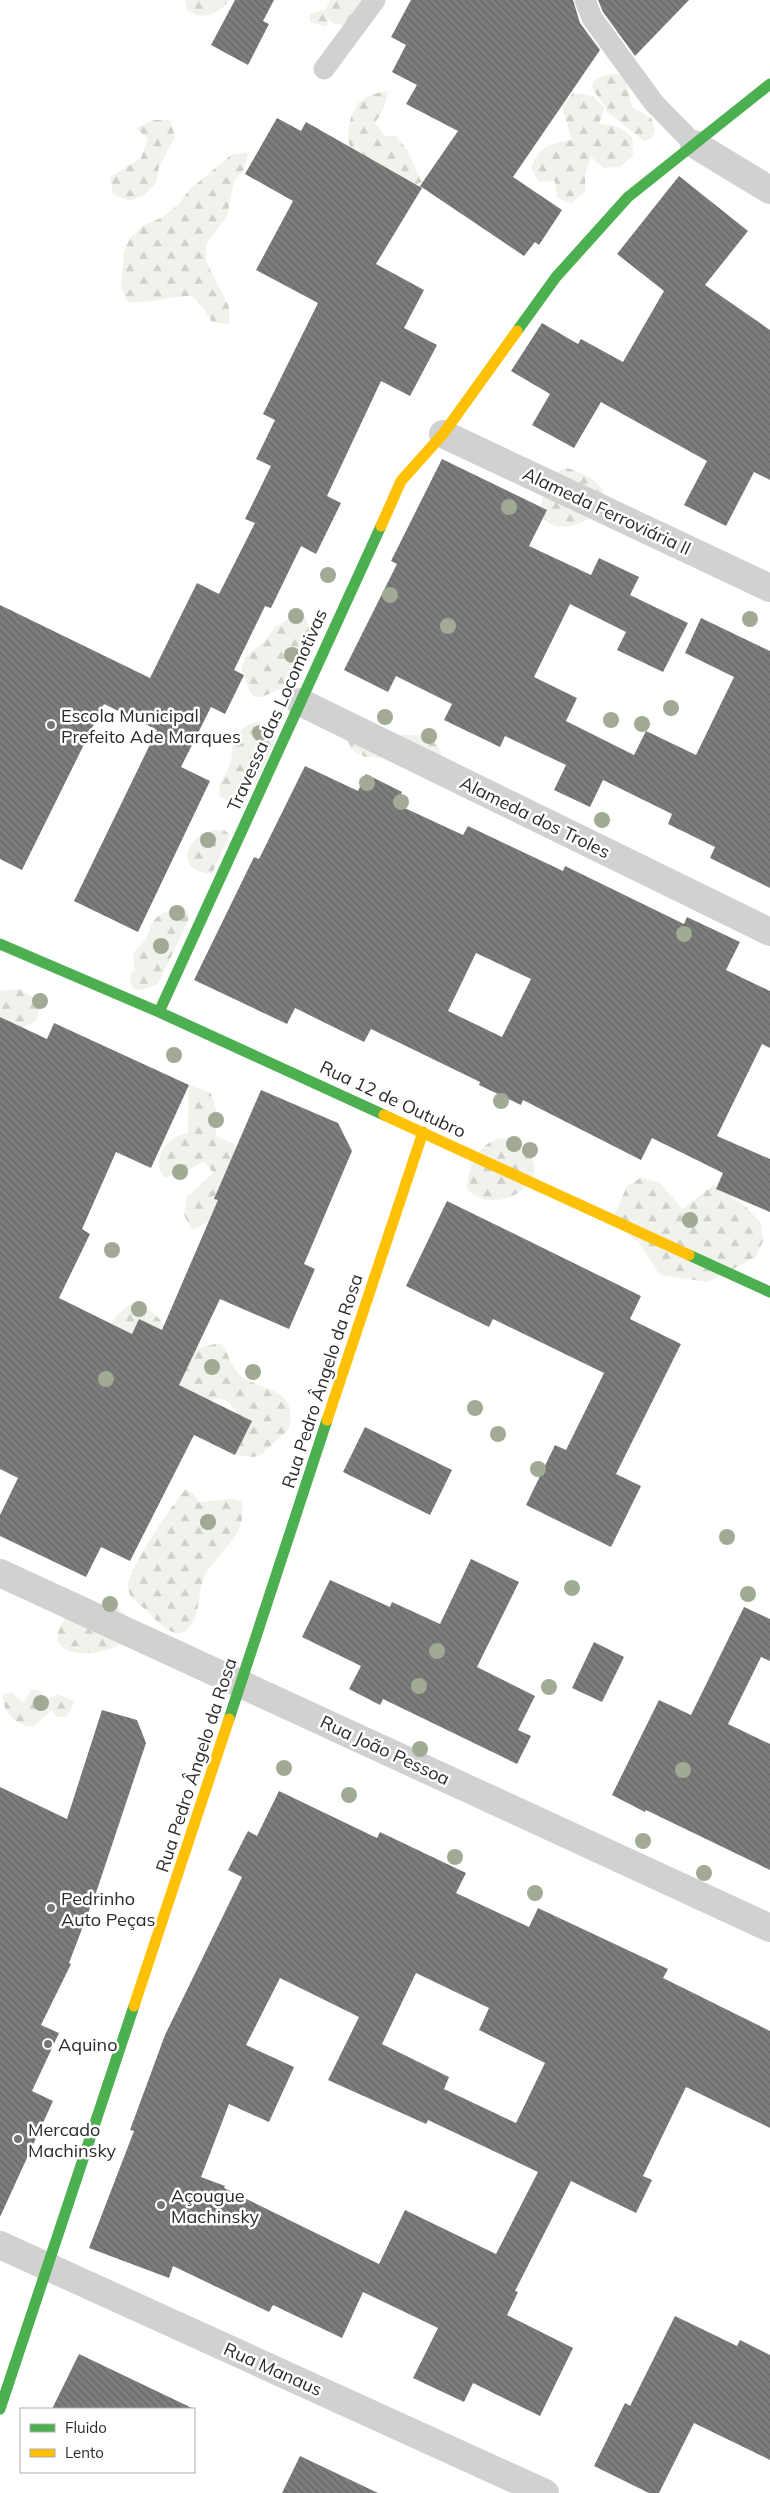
<svg xmlns="http://www.w3.org/2000/svg" width="770" height="2493" font-family="Mulish,sans-serif">
<defs>
<pattern id="forest-firs" width="22" height="20" patternUnits="userSpaceOnUse" patternTransform="scale(1.25)"><rect width="22" height="20" fill="#f0f3eb"/><path d="M5 1l3.5 6h-7zM16 11l3.5 6h-7z" fill="#ced0ca"/></pattern>
<pattern id="building-back-hatch" width="6" height="6" patternUnits="userSpaceOnUse" patternTransform="scale(1.25)"><rect width="6" height="6" fill="#7d7d7d"/><path d="M-1 5l2 2M0 0l6 6M5-1l2 2" fill="none" stroke="#676767"/></pattern>
</defs>
<rect width="100%" height="100%" fill="#fff"/>
<!-- forest -->
<path fill="url(#forest-firs)" d="M 185,0 L 229,0 C 218,14 204,21 187,11 Z
M 330,0 L 377,0 L 344,26 L 335,24 L 328,19 L 327,27 L 310,22 L 310,14 L 326,9 Z
M 610,74 L 619,74 L 626,80 L 632,107 L 651,118 L 655,130 L 652,138 L 644,141 L 606,111 L 606,107 C 595,91 580,81 610,74 Z
M 388,91 L 384,108 L 375,123 L 385,136 L 396,136 L 407,150 L 422,182 L 406,188 C 394,181 361,162 354,154 C 344,142 349,116 357,105 C 364,95 377,93 388,91 Z
M 573,93 L 593,96 L 605,108 L 599,124 L 617,126 L 632,137 L 633,155 L 620,167 L 604,168 L 591,157 L 585,174 L 585,191 L 572,203 L 557,198 L 555,181 L 539,182 L 531,168 C 541,145 548,144 572,140 L 562,107 Z
M 153,120 L 170,120 L 175,137 L 159,167 L 156,183 L 144,195 L 129,201 L 113,194 L 110,177 L 141,158 L 148,139 L 136,128 Z
M 248,152 L 245,168 L 234,181 L 227,216 L 206,245 L 206,261 L 229,307 L 229,324 L 212,322 L 203,307 L 192,296 C 170,296 150,304 128,302 L 121,287 L 124,252 L 130,238 L 144,225 L 161,218 L 179,204 L 189,190 L 231,155 Z
M 567,468 C 585,474 607,482 604,504 C 598,511 592,518 583,522 C 550,536 530,518 548,485 C 553,475 557,471 567,468 Z
M 304,613 L 315,645 L 307,659 L 300,662 L 295,667 L 296,676 L 293,683 L 262,697 L 254,697 L 249,690 L 242,667 L 245,658 L 265,641 L 275,627 L 290,618 Z
M 256,722 C 267,722 272,726 277,736 L 259,777 L 244,782 L 227,801 L 220,796 L 219,786 L 231,763 L 233,737 L 247,725 Z
M 349,732 L 429,736 L 441,750 L 440,759 L 365,757 L 351,749 L 348,741 Z
M 214,830 L 224,830 L 230,835 L 212,874 C 175,872 183,837 214,830 Z
M 179,908 L 187,910 L 189,919 L 158,984 L 142,990 L 133,989 L 130,980 L 131,972 L 135,971 C 130,944 139,952 148,935 C 150,932 150,927 152,924 C 157,913 168,911 179,908 Z
M 19,989 L 40,1001 L 41,1005 L 36,1021 L 20,1028 L 0,1023 L 0,991 Z
M 189,1085 L 211,1093 L 216,1110 L 216,1136 L 232,1143 L 245,1153 L 208,1222 L 192,1230 L 184,1215 L 187,1197 L 213,1173 L 204,1161 L 189,1170 L 164,1178 C 162,1173 159,1167 159,1162 C 160,1147 174,1135 188,1133 Z
M 504,1138 C 576,1165 502,1225 467,1189 C 467,1168 480,1139 504,1138 Z
M 642,1177 L 661,1184 L 682,1209 L 714,1185 L 746,1207 L 761,1223 L 763,1241 L 756,1257 L 708,1282 L 660,1275 L 639,1243 L 612,1221 L 627,1186 Z
M 129,1305 C 161,1304 163,1335 187,1346 C 197,1351 210,1343 221,1344 C 229,1353 231,1367 240,1375 C 264,1394 298,1385 289,1429 L 262,1454 L 254,1457 L 235,1455 L 230,1448 L 243,1419 C 231,1407 227,1392 209,1402 L 191,1397 L 111,1325 L 115,1317 Z
M 186,1489 L 194,1494 L 198,1502 L 233,1499 L 242,1501 C 247,1535 225,1546 208,1570 C 196,1586 203,1611 189,1628 C 176,1643 157,1621 148,1612 C 140,1604 128,1599 128,1586 C 128,1569 173,1503 186,1489 Z
M 93,1602 L 116,1607 L 129,1618 L 125,1641 C 104,1659 40,1660 62,1623 C 65,1619 67,1613 71,1610 C 78,1607 86,1605 93,1602 Z
M 35,1689 L 42,1692 L 44,1701 L 58,1694 L 71,1700 L 74,1703 L 67,1717 L 57,1717 L 52,1710 L 34,1726 C 19,1729 0,1710 3,1694 L 12,1693 L 22,1702 L 25,1701 L 31,1690 Z"/>
<!-- building -->
<path fill="url(#building-back-hatch)" fill-rule="evenodd" d="M 235,0 L 274,0 L 263,21 L 269,24 L 248,65 L 211,45 Z
M 411,0 L 573,0 L 580,23 L 600,50 L 513,177 L 562,210 L 539,245 L 535,242 L 524,256 L 420,186 L 458,131 L 406,104 L 417,85 L 392,72 L 406,45 L 391,37 Z
M 598,0 L 689,0 L 635,56 L 603,12 Z
M 277,118 L 301,131 L 306,122 L 422,188 L 376,264 L 424,290 L 404,328 L 437,345 L 410,396 L 381,381 L 327,496 L 341,503 L 316,554 L 301,546 L 271,608 L 265,606 L 234,670 L 244,675 L 225,714 L 211,707 L 181,767 L 210,781 L 138,932 L 74,901 L 157,730 L 104,704 L 22,870 L 0,859 L 0,605 L 150,678 L 197,583 L 219,594 L 255,523 L 245,519 L 271,466 L 256,459 L 275,420 L 263,414 L 318,303 L 256,270 L 293,201 L 245,174 Z
M 679,176 L 748,231 L 705,285 L 770,330 L 770,480 L 754,472 L 726,526 L 684,505 L 707,461 L 601,402 L 574,448 L 532,425 L 550,394 L 511,371 L 542,323 L 578,344 L 581,339 L 623,362 L 664,291 L 617,254 Z
M 442,459 L 547,510 L 529,546 L 591,575 L 599,558 L 639,577 L 630,595 L 688,623 L 663,672 L 617,650 L 626,632 L 570,604 L 534,677 L 577,698 L 566,721 L 634,755 L 646,731 L 696,755 L 734,677 L 685,653 L 701,618 L 770,651 L 770,888 L 710,858 L 715,847 L 668,824 L 672,814 L 603,780 L 590,807 L 554,790 L 566,765 L 505,736 L 500,747 L 444,720 L 452,704 L 396,676 L 388,692 L 344,670 L 397,564 L 391,561 Z
M 305,766 L 358,791 L 366,774 L 402,792 L 396,804 L 463,835 L 468,826 L 563,871 L 565,866 L 684,924 L 687,917 L 740,942 L 726,970 L 770,991 L 770,1048 L 762,1044 L 717,1136 L 770,1159 L 770,1212 L 716,1189 L 723,1173 L 652,1138 L 641,1160 L 523,1100 L 521,1105 L 479,1085 L 480,1082 L 371,1029 L 364,1042 L 295,1008 L 287,1024 L 194,980 L 254,857 L 259,859 ZM 476,953 L 531,979 L 502,1037 L 448,1011 Z
M 0,1017 L 47,1039 L 54,1023 L 189,1085 L 151,1168 L 116,1152 L 82,1229 L 90,1234 L 59,1298 L 132,1334 L 139,1319 L 162,1330 L 218,1200 L 214,1199 L 261,1090 L 338,1123 L 352,1151 L 304,1264 L 315,1269 L 289,1329 L 220,1299 L 179,1385 L 252,1421 L 235,1455 L 194,1435 L 130,1561 L 101,1547 L 86,1577 L 0,1536 L 0,1515 L 18,1478 L 0,1469 Z
M 447,1201 L 641,1296 L 630,1319 L 681,1344 L 616,1474 L 641,1486 L 611,1547 L 526,1505 L 555,1445 L 566,1450 L 604,1373 L 493,1319 L 489,1327 L 406,1286 Z
M 365,1427 L 452,1470 L 430,1515 L 343,1472 Z
M 471,1559 L 519,1582 L 477,1667 L 535,1696 L 518,1730 L 531,1736 L 517,1764 L 383,1699 L 380,1705 L 349,1689 L 361,1666 L 302,1637 L 330,1580 L 390,1607 L 392,1602 L 440,1624 Z
M 744,1607 L 770,1619 L 770,1661 L 761,1657 L 728,1724 L 770,1744 L 770,1870 L 646,1810 L 645,1812 L 612,1795 L 659,1700 L 691,1715 Z
M 594,1642 L 624,1657 L 602,1702 L 572,1688 Z
M 102,1710 L 137,1720 L 146,1743 L 98,1887 L 69,1963 L 71,1964 L 41,2025 L 59,2033 L 32,2091 L 53,2101 L 0,2217 L 0,1787 L 67,1819 Z
M 279,1791 L 377,1838 L 380,1832 L 466,1873 L 456,1893 L 529,1927 L 538,1908 L 668,1969 L 663,1978 L 770,2031 L 770,2128 L 686,2087 L 643,2176 L 652,2180 L 636,2213 L 571,2181 L 515,2291 L 518,2292 L 507,2315 L 573,2348 L 540,2416 L 473,2383 L 464,2402 L 413,2378 L 438,2328 L 363,2292 L 342,2338 L 273,2305 L 269,2312 L 173,2266 L 169,2278 L 89,2248 L 134,2131 L 130,2130 L 165,2035 L 242,1877 L 228,1870 L 248,1831 L 257,1836 ZM 416,1973 L 489,2008 L 479,2030 L 545,2063 L 516,2123 L 444,2089 L 449,2077 L 382,2044 ZM 280,1978 L 359,2017 L 328,2080 L 426,2124 L 428,2120 L 538,2172 L 496,2254 L 405,2210 L 379,2264 L 224,2188 L 225,2186 L 201,2177 L 229,2104 L 269,2122 L 294,2067 L 246,2045 Z
M 675,2316 L 737,2346 L 740,2340 L 770,2355 L 770,2460 L 694,2423 L 659,2493 L 649,2493 L 594,2466 L 625,2403 L 630,2406 Z
M 79,2354 L 194,2409 L 52,2409 Z
M 300,2456 L 378,2493 L 282,2493 Z"/>
<g fill="none" stroke-linecap="round" stroke-linejoin="round">
<!-- lane -->
<path stroke="#d1d1d1" stroke-width="21" d="M 585,0 L 592,18 L 654,103 L 694,144
M 324,69 L 375,0"/>
<!-- street -->
<path stroke="#d1d1d1" stroke-width="28" d="M 694,144 L 770,190
M 443,434 L 770,588
M 300,702 L 770,932
M 0,1573 L 770,1928
M 0,2245 L 545,2493"/>
<!-- fast -->
<path stroke="#4caf50" stroke-width="11" d="M 517,331 L 556,277 L 628,197 L 770,84
M 0,944 L 159,1012 L 384,1115
M 159,1012 L 381,526
M 689,1255 L 770,1292
M 229,1719 L 327,1420
M 0,2409 L 134,2006"/>
<!-- slow -->
<path stroke="#ffc107" stroke-width="11" d="M 381,526 L 401,481 L 443,434 L 517,331
M 384,1115 L 689,1255
M 327,1420 L 423,1132
M 134,2006 L 229,1719"/>
</g>
<!-- trees -->
<g fill="#a0aa95">
<circle cx="509" cy="507" r="8"/>
<circle cx="328" cy="575" r="8"/>
<circle cx="390" cy="595" r="8"/>
<circle cx="296" cy="616" r="8"/>
<circle cx="750" cy="619" r="8"/>
<circle cx="448" cy="626" r="8"/>
<circle cx="292" cy="655" r="8"/>
<circle cx="671" cy="708" r="8"/>
<circle cx="385" cy="717" r="8"/>
<circle cx="611" cy="720" r="8"/>
<circle cx="642" cy="724" r="8"/>
<circle cx="260" cy="733" r="8"/>
<circle cx="429" cy="736" r="8"/>
<circle cx="367" cy="783" r="8"/>
<circle cx="401" cy="802" r="8"/>
<circle cx="602" cy="820" r="8"/>
<circle cx="208" cy="840" r="8"/>
<circle cx="177" cy="913" r="8"/>
<circle cx="684" cy="934" r="8"/>
<circle cx="161" cy="946" r="8"/>
<circle cx="40" cy="1001" r="8"/>
<circle cx="174" cy="1055" r="8"/>
<circle cx="501" cy="1101" r="8"/>
<circle cx="216" cy="1120" r="8"/>
<circle cx="514" cy="1144" r="8"/>
<circle cx="530" cy="1150" r="8"/>
<circle cx="180" cy="1172" r="8"/>
<circle cx="690" cy="1220" r="8"/>
<circle cx="112" cy="1250" r="8"/>
<circle cx="139" cy="1309" r="8"/>
<circle cx="212" cy="1367" r="8"/>
<circle cx="253" cy="1372" r="8"/>
<circle cx="106" cy="1379" r="8"/>
<circle cx="475" cy="1408" r="8"/>
<circle cx="498" cy="1434" r="8"/>
<circle cx="538" cy="1469" r="8"/>
<circle cx="208" cy="1522" r="8"/>
<circle cx="727" cy="1537" r="8"/>
<circle cx="572" cy="1588" r="8"/>
<circle cx="748" cy="1594" r="8"/>
<circle cx="110" cy="1604" r="8"/>
<circle cx="437" cy="1651" r="8"/>
<circle cx="419" cy="1686" r="8"/>
<circle cx="549" cy="1687" r="8"/>
<circle cx="41" cy="1703" r="8"/>
<circle cx="420" cy="1749" r="8"/>
<circle cx="284" cy="1768" r="8"/>
<circle cx="683" cy="1770" r="8"/>
<circle cx="349" cy="1795" r="8"/>
<circle cx="643" cy="1841" r="8"/>
<circle cx="455" cy="1857" r="8"/>
<circle cx="704" cy="1873" r="8"/>
<circle cx="535" cy="1893" r="8"/>
</g>
<!-- markers -->
<g fill="#767676" stroke="#fff" stroke-width="2">
<circle cx="51" cy="725" r="5"/>
<circle cx="51" cy="1908" r="5"/>
<circle cx="48" cy="2044" r="5"/>
<circle cx="18" cy="2139" r="5"/>
<circle cx="161" cy="2205" r="5"/>
</g>
<g text-anchor="middle" dominant-baseline="central" stroke-width="5" stroke-linejoin="round" paint-order="stroke">
<!-- street labels -->
<g font-size="18" fill="#2c2c2c" stroke="#fff">
<text transform="translate(607 511) rotate(25)">Alameda Ferroviária II</text>
<text transform="translate(277 710) rotate(-66)">Travessa das Locomotivas</text>
<text transform="translate(535 817) rotate(26)">Alameda dos Troles</text>
<text transform="translate(393 1099) rotate(25)">Rua 12 de Outubro</text>
<text transform="translate(322 1381) rotate(-72)">Rua Pedro Ângelo da Rosa</text>
<text transform="translate(385 1750) rotate(25)">Rua João Pessoa</text>
<text transform="translate(196 1765) rotate(-72)">Rua Pedro Ângelo da Rosa</text>
<text transform="translate(273 2369) rotate(24)">Rua Manaus</text>
</g>
<!-- poi labels -->
<g font-size="18" fill="#2c2c2c" stroke="#fff" text-anchor="start">
<text x="61" y="715">Escola Municipal<tspan x="61" dy="21">Prefeito Ade Marques</tspan></text>
<text x="61" y="1898">Pedrinho<tspan x="61" dy="21">Auto Peças</tspan></text>
<text x="58" y="2044">Aquino</text>
<text x="28" y="2129">Mercado<tspan x="28" dy="21">Machinsky</tspan></text>
<text x="171" y="2195">Açougue<tspan x="171" dy="21">Machinsky</tspan></text>
</g>
</g>
<!-- legend -->
<rect x="20" y="2408" width="175" height="65" fill="#ffffff" stroke="#ababab"/>
<rect x="30" y="2424" width="25" height="8" fill="#4caf50" stroke="#ababab"/>
<text x="65" y="2433" font-size="15" fill="#2c2c2c">Fluido</text>
<rect x="30" y="2449" width="25" height="8" fill="#ffc107" stroke="#ababab"/>
<text x="65" y="2458" font-size="15" fill="#2c2c2c">Lento</text>
</svg>
